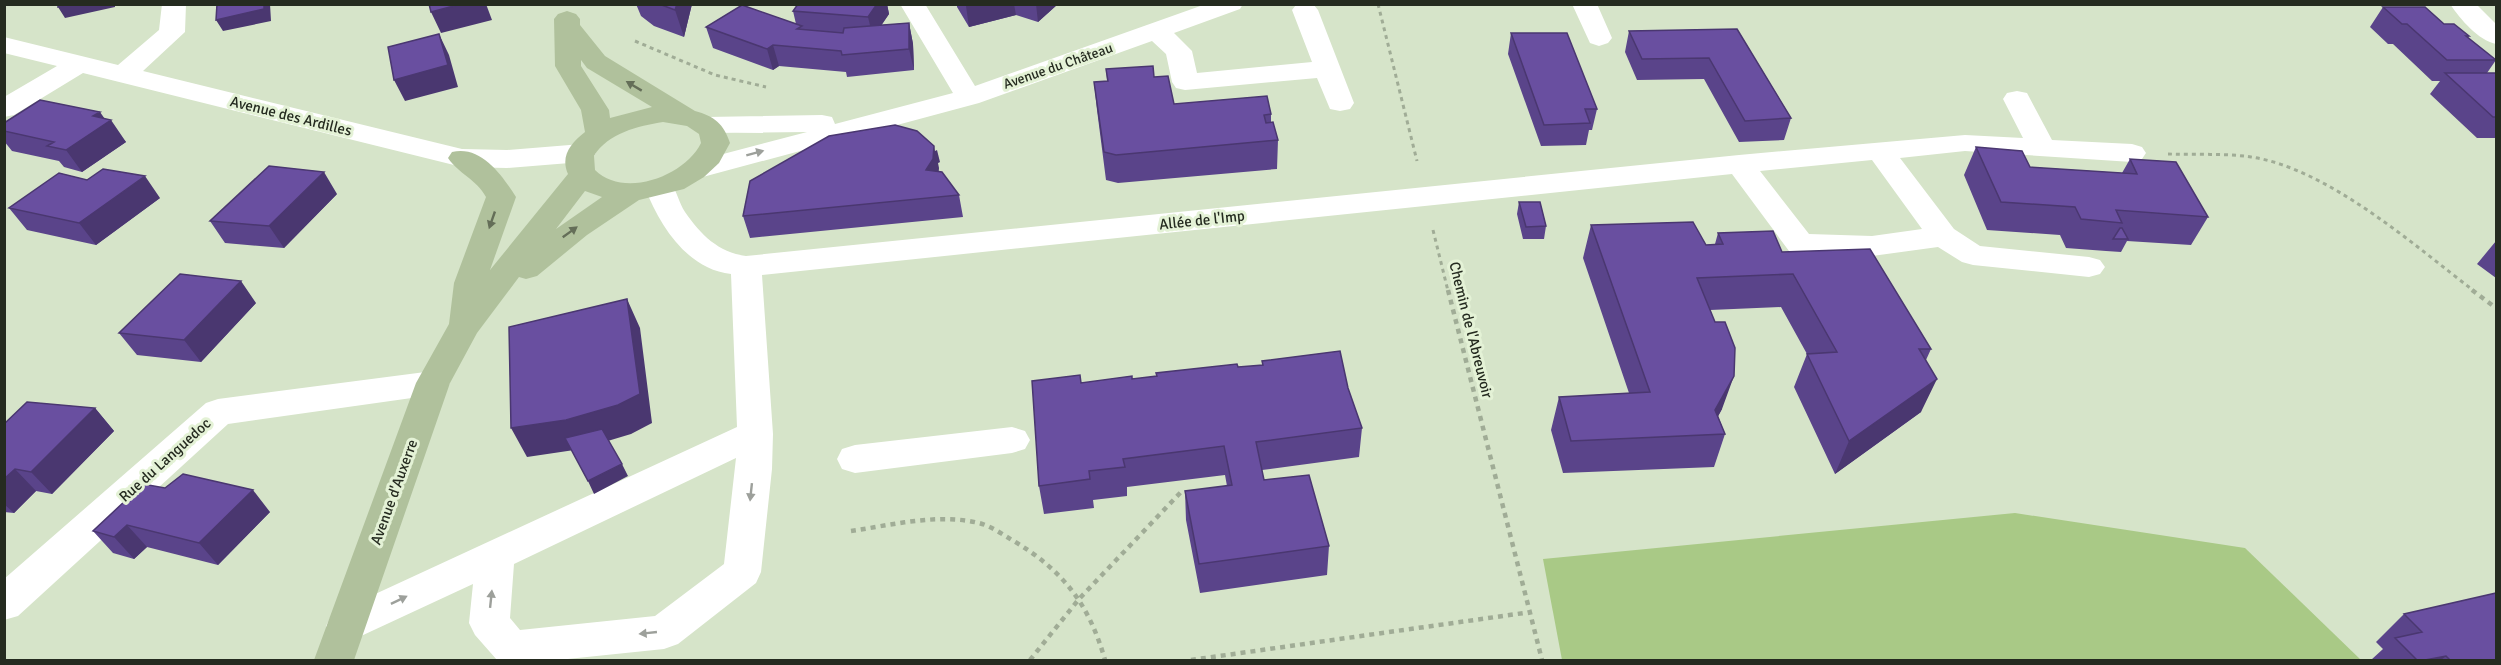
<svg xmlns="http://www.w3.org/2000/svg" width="2501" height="665" font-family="Signika,sans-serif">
<rect width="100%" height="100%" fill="#d6e4c9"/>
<!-- green -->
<path fill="#a9c986" d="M 2015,513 L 2245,548 L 2361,660 L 1562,660 L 1543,559 Z"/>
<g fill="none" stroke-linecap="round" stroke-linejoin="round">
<!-- path-far1 -->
<path stroke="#a0ac96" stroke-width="3" stroke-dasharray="4 4" stroke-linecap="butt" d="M 1378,4 L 1417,161
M 635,41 L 715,75 L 766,87
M 2168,154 C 2195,155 2224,153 2251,157 C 2327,168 2414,245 2474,291
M 1433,230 L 1448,291"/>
<!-- path -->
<path stroke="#a0ac96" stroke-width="4.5" stroke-dasharray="5 5" stroke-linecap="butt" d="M 1448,290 L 1542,660
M 2472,290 L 2496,308
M 851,531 C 892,525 938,513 979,523 C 991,526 1002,534 1012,540 C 1063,570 1089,604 1105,660
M 1030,660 L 1079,599 L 1182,491
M 1191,660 L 1531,612"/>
<!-- minor -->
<path fill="#fff" fill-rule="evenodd" d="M 162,4 L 186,4 L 185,32 L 143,71 L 462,149 L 507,150 L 582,144 L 592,147 L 596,153 L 592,159 L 582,162 L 507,168 L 462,167 L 83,73 L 14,115 L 4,117 L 4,97 L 57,66 L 4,53 L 4,37 L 118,65 L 159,30 Z
M 900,4 L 925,4 L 975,86 L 1206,4 L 1243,4 L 1240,9 L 1174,33 L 1192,51 L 1197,73 L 1312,62 L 1292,10 L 1296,5 L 1313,4 L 1318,10 L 1354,103 L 1350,109 L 1340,111 L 1330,109 L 1317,78 L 1185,90 L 1176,88 L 1172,82 L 1166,54 L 1152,41 L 979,103 L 699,178 L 689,175 L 685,169 L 689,163 L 807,132 L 707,133 L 697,131 L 693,125 L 697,119 L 707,117 L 822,115 L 832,117 L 835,124 L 953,93 Z
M 1572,4 L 1597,4 L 1612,38 L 1608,43 L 1599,46 L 1590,43 Z
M 2450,4 L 2476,4 L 2496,24 L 2496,44 C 2478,40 2461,20 2450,4 Z
M 2017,91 L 2027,93 L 2052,140 L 2132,144 L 2142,147 L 2146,153 L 2142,159 L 2132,162 L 1965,151 L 1900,158 L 1954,229 L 1980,246 L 2089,257 L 2100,260 L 2105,267 L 2100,274 L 2089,277 L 1973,265 L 1962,262 L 1938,247 L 1872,256 L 1800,254 L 1789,251 L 1732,174 L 762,275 L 773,434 L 772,469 L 761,572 L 756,583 L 678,644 L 664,649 L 558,660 L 497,660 L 475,635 L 469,623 L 473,584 L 346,643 L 332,638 L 326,626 L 332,614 L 737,427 L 731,274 C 687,269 660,226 645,188 L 650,182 L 660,179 L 670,182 C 677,191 679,203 685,212 C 701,235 718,252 746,256 L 1739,155 L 1965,135 L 2023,138 L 2003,99 L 2007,93 ZM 1872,160 L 1922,229 L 1872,236 L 1809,234 L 1760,171 ZM 736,458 L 724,564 L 655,616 L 520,630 L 510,618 L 514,564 Z
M 433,371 L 445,374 L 450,383 L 445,392 L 433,395 L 228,424 L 18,616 L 4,620 L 4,579 L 206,403 L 218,399 Z
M 1012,427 L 1025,431 L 1030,440 L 1025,449 L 1012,453 L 855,473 L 842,469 L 837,459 L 842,449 L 855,445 Z"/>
<!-- major -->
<path fill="#b0c19c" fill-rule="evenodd" d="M 567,11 L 576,14 L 580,19 L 580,25 L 605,56 L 695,111 C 714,116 724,124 730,143 L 719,163 L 704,177 L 684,189 L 639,200 L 587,235 L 537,276 L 526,279 L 519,277 L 477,333 L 450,383 L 354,660 L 314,660 L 416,383 L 449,324 L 454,283 L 486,197 C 476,179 459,174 448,158 L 452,152 C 481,145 502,175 516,197 L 490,270 L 568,174 C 560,156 571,143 585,132 L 581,110 L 555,66 L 554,19 L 558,14 ZM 581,60 L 587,68 L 652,107 L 610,118 L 609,110 L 581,66 ZM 663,122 L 687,126 L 699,134 L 701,143 C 685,176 624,199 595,170 L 594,156 C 608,133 638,126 663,122 ZM 585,191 L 602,197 L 556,229 Z"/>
</g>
<!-- wall -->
<path fill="#5a448a" d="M 636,4 L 692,4 L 684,37 L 654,26 L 641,16 Z
M 798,4 L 887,4 L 889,14 L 881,25 L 909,23 L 913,44 L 914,70 L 847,77 L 846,72 L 779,66 L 773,70 L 713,48 L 706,27 L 796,24 L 793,11 Z
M 957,4 L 1058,4 L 1038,22 L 1016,15 L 969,27 L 957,7 Z
M 2383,7 L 2444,24 L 2469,36 L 2468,38 L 2496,60 L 2487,73 L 2496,74 L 2496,138 L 2477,138 L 2430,94 L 2440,81 L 2432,81 L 2393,44 L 2388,44 L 2370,27 Z
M 1737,29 L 1791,118 L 1784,140 L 1739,142 L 1704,79 L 1637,80 L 1625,52 L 1629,31 Z
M 1511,33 L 1597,109 L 1592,130 L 1589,130 L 1586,145 L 1541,146 L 1508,54 Z
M 1106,69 L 1154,77 L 1174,104 L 1271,114 L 1271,122 L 1278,140 L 1277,169 L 1118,183 L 1106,180 L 1097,110 L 1094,82 L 1107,81 Z
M 105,119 L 126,142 L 82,172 L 64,167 L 59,161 L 12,151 L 4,141 L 4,123 Z
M 1976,147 L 2030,167 L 2122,173 L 2130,159 L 2208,217 L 2191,245 L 2127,241 L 2121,252 L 2106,251 L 2066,248 L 2060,235 L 1987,230 L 1964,175 Z
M 940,162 L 938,163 L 938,172 L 959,195 L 963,217 L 750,238 L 743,216 Z
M 337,194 L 284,248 L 225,243 L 210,221 Z
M 160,198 L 96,245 L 27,230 L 9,208 Z
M 1519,202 L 1546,226 L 1544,239 L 1523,239 L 1517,214 Z
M 1591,225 L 1706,245 L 1715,244 L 1718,233 L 1782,252 L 1931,349 L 1926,360 L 1921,412 L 1835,474 L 1794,387 L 1807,354 L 1781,307 L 1710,310 L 1722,409 L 1718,416 L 1725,434 L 1714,467 L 1563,473 L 1551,430 L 1559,397 L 1629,393 L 1583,258 Z
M 2496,241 L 2496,278 L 2477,264 Z
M 256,303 L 201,362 L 137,355 L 119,333 Z
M 1262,361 L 1348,388 L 1362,428 L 1359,457 L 1262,470 L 1264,480 L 1329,546 L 1327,575 L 1200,593 L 1186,520 L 1185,491 L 1227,486 L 1225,475 L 1127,487 L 1127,496 L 1093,500 L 1094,508 L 1044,514 L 1039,486 L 1081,383 L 1132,379 L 1262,365 Z
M 95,408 L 114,431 L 52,494 L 36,491 L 14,513 L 4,512 L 4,424 Z
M 165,488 L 270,512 L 218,565 L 147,547 L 134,559 L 113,553 L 93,531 Z
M 2404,614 L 2496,660 L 2371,660 L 2383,649 L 2376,642 Z"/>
<!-- shaded-wall -->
<path fill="#4a3770" d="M 68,4 L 115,4 L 115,7 L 65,18 L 58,7 Z
M 264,4 L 270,4 L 271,21 L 223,31 L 216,20 Z
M 461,4 L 486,4 L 492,20 L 441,33 L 431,12 Z
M 677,4 L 692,4 L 684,37 L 675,10 Z
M 877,4 L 887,4 L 889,14 L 873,38 L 868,17 Z
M 972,4 L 1014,4 L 1016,15 L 969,27 L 966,6 Z
M 1036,4 L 1058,4 L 1038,22 Z
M 909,23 L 913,44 L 914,70 L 909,49 Z
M 439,34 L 449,55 L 458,87 L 405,101 L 394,80 Z
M 773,45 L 779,66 L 773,70 L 767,49 Z
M 100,112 L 107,122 L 111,120 L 126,142 L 82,172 L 66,150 L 93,116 Z
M 934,146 L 935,151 L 937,150 L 940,162 L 938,163 L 939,168 L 938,180 L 926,170 Z
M 324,172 L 337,194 L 284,248 L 269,226 Z
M 145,176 L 160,198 L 96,245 L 79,223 Z
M 241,281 L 256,303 L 201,362 L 184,340 Z
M 627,299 L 640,328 L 652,423 L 631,434 L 581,449 L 527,457 L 511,428 Z
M 1734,376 L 1722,409 L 1708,435 L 1715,410 Z
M 1937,379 L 1921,412 L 1835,474 L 1849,441 Z
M 95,408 L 114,431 L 52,494 L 31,472 Z
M 622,464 L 628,476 L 594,494 L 588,481 Z
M 15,469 L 36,491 L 14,513 L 4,504 L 4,479 Z
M 253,490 L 270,512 L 218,565 L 199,543 Z
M 127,525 L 147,547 L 134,559 L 114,537 Z
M 2446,656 L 2441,660 L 2425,660 Z"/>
<!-- building -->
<path fill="#694fa0" stroke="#4a3770" stroke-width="1.5" d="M 58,4 L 68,4 L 58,7 Z
M 217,4 L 264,4 L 264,9 L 216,20 Z
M 429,4 L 461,4 L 431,12 Z
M 659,4 L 677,4 L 675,10 Z
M 798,4 L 877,4 L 868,17 L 793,11 Z
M 742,5 L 802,26 L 797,29 L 843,33 L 844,28 L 909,23 L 909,49 L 842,55 L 841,51 L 773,45 L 767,49 L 706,27 Z
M 2383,7 L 2425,7 L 2444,24 L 2454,24 L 2469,36 L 2466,36 L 2496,60 L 2447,60 L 2407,24 L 2402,24 Z
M 1737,29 L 1791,118 L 1745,121 L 1709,58 L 1642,59 L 1629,31 Z
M 1511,33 L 1567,33 L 1597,109 L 1585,109 L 1590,123 L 1544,125 Z
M 439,34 L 448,65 L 394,80 L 388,47 Z
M 1153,66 L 1154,77 L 1168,76 L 1174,104 L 1267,96 L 1271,114 L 1264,115 L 1266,123 L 1273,122 L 1278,140 L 1116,155 L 1104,152 L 1094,82 L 1108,81 L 1106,69 Z
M 2445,73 L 2495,73 L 2496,74 L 2496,117 L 2493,117 Z
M 40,100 L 100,112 L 93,116 L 111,120 L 66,150 L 47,146 L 54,142 L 4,131 L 4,123 Z
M 895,125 L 917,131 L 934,146 L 933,159 L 926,170 L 942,172 L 959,195 L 743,216 L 750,181 L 829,136 Z
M 1976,147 L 2022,151 L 2030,167 L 2137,174 L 2130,159 L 2176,162 L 2208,217 L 2116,210 L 2122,223 L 2081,219 L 2075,207 L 2001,202 Z
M 269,166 L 324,172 L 269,226 L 210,221 Z
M 103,169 L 145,176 L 79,223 L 9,208 L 59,173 L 87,180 Z
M 1519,202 L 1540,202 L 1546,226 L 1526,227 Z
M 1693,222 L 1706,245 L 1723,244 L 1718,233 L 1773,231 L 1782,252 L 1870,249 L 1931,349 L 1919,349 L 1937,379 L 1849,441 L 1807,354 L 1837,352 L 1793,274 L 1697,278 L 1715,322 L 1725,322 L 1735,348 L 1734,376 L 1715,410 L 1725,434 L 1571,441 L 1559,397 L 1650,392 L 1591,225 Z
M 2120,228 L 2122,228 L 2128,239 L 2113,239 Z
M 180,274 L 241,281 L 184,340 L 119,333 Z
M 627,299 L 640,394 L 618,405 L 566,420 L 511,428 L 509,327 Z
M 1340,351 L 1348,388 L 1362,428 L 1256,442 L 1264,480 L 1309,475 L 1329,546 L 1199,564 L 1185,491 L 1232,485 L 1224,446 L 1123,459 L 1125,467 L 1089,471 L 1090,479 L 1039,486 L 1032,381 L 1080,375 L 1081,383 L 1132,376 L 1132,379 L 1157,376 L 1156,373 L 1237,364 L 1238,367 L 1263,365 L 1262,361 Z
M 27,402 L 95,408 L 31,472 L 15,469 L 4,479 L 4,424 Z
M 602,429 L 622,464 L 588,481 L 565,438 Z
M 183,474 L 253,490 L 199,543 L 127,525 L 114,537 L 93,531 L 143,484 L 165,488 Z
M 2496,593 L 2496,660 L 2450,660 L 2446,656 L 2425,660 L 2417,660 L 2395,638 L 2422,632 L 2404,614 Z"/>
<!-- one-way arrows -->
<defs><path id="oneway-solid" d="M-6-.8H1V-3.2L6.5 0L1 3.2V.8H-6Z" transform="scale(1.5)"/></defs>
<g fill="#646e58">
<use href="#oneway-solid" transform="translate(634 86) rotate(-149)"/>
<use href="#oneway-solid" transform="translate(492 220) rotate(109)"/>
<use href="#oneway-solid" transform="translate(570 232) rotate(-36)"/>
</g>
<g fill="#9da09b">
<use href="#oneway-solid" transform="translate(755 153) rotate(-15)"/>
<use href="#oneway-solid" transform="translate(751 492) rotate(96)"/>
<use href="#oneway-solid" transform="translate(491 599) rotate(-84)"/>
<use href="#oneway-solid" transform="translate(399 600) rotate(-26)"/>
<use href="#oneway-solid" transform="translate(648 633) rotate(174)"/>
</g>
<g text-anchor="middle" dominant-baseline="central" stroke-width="6" stroke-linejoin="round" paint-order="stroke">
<!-- far-street labels -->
<g font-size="14" fill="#252b20" stroke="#e4f2d6">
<text transform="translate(1058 66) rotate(-19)">Avenue du Château</text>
</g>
<!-- street labels -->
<g font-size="15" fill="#252b20" stroke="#e4f2d6">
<text transform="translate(291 116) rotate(14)">Avenue des Ardilles</text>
<text transform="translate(1202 220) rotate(-6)">Allée de l'Imp</text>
<text transform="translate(1471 330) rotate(76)">Chemin de l'Abreuvoir</text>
<text transform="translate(165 460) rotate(-42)">Rue du Languedoc</text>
<text transform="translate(394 492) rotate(-70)">Avenue d'Auxerre</text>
</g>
</g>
<!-- border -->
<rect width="2501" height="665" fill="none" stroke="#252b20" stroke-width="12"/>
</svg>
